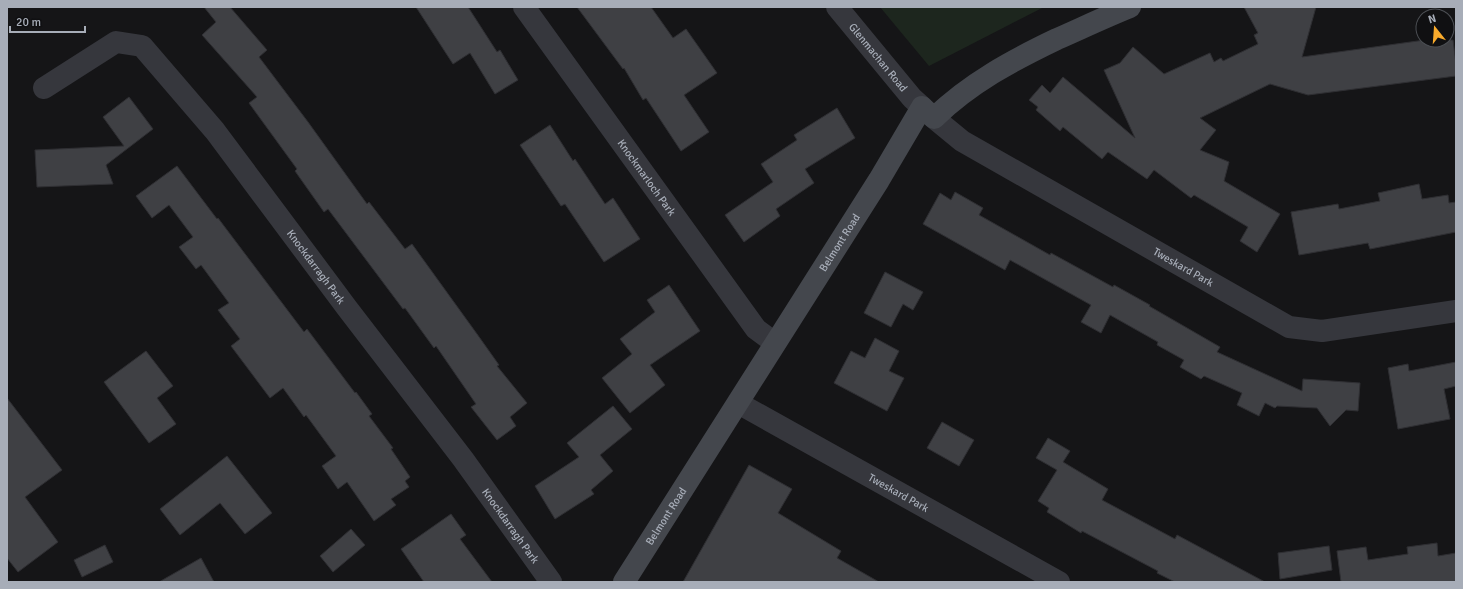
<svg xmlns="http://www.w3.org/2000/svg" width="1463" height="589" font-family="Signika,sans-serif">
<rect width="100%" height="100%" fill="#151517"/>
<!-- green -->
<path fill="#1d261e" d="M 880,7 L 1044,7 L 929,66 Z"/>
<!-- building -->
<path fill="#3f4044" stroke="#2f2f33" d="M 204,7 L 230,7 L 267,50 L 259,57 L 308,122 L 367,204 L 369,202 L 405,249 L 412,244 L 477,334 L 499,365 L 497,366 L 527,403 L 510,417 L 516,426 L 497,440 L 471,407 L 476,404 L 436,346 L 434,348 L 405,308 L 403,309 L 328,209 L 324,212 L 295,171 L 297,169 L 249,103 L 257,97 L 202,35 L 216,22 Z
M 416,7 L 468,7 L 497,52 L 500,50 L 518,80 L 495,94 L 470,53 L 453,64 Z
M 577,7 L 651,7 L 673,38 L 686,29 L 717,73 L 684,95 L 709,132 L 681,151 L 646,98 L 643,100 L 624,68 L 623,69 Z
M 1244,7 L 1316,7 L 1302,57 L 1425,40 L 1453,40 L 1456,64 L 1456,76 L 1308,95 L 1270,84 L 1200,118 L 1216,130 L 1200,150 L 1229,162 L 1224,181 L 1280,214 L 1257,252 L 1240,241 L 1248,227 L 1194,195 L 1191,198 L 1154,170 L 1147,179 L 1108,152 L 1102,159 L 1063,127 L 1060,131 L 1036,110 L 1038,107 L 1029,100 L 1042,85 L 1050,93 L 1063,77 L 1135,138 L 1104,70 L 1120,63 L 1133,47 L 1164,74 L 1210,53 L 1214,62 L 1221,58 L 1223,61 L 1258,44 L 1254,35 L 1258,33 Z
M 129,97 L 153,129 L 106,165 L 113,184 L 37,187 L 35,150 L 124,146 L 103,117 Z
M 837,108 L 855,138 L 805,169 L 814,183 L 776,209 L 780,216 L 744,242 L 725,215 L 773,182 L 761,164 L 797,140 L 794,135 Z
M 550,125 L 573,161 L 575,159 L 605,204 L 613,198 L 640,239 L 604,262 L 565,204 L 561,206 L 520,145 Z
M 177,166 L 217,219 L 218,218 L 304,332 L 307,329 L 355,393 L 356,392 L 372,414 L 369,416 L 393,448 L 391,449 L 410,477 L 405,481 L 409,487 L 391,499 L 396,505 L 374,521 L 347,482 L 338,489 L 322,466 L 336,456 L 306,415 L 304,417 L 283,388 L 270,398 L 231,346 L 240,339 L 218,310 L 229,303 L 201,265 L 196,269 L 179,247 L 193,237 L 169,205 L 152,218 L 136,196 Z
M 1419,184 L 1422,199 L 1448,195 L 1449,203 L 1456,202 L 1456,232 L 1370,249 L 1368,243 L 1299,255 L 1291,212 L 1338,204 L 1339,209 L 1380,201 L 1378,193 Z
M 955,192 L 983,208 L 979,215 L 1050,255 L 1051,253 L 1113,287 L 1114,285 L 1150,305 L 1149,306 L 1220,347 L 1217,352 L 1302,391 L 1303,379 L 1360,383 L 1358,411 L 1346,410 L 1330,426 L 1317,408 L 1277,406 L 1275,408 L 1265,403 L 1259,416 L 1237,405 L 1242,393 L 1204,376 L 1201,379 L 1180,367 L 1184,360 L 1157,345 L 1158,342 L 1110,315 L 1101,333 L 1081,322 L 1091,305 L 1010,260 L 1005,270 L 923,224 L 940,193 L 951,200 Z
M 885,272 L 923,292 L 913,310 L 903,304 L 891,327 L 864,313 Z
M 669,285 L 700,331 L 650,365 L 665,385 L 630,413 L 602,378 L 632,354 L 620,339 L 655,312 L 647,300 Z
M 875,338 L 899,351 L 889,371 L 904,378 L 887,411 L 834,383 L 851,351 L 865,358 Z
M 146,351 L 173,386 L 157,398 L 176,424 L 149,443 L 104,382 Z
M 1456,362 L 1456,386 L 1444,389 L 1450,419 L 1398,429 L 1388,368 L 1408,364 L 1409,371 Z
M 7,398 L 62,470 L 25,497 L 58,542 L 18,572 L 7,558 Z
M 613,406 L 632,429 L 600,455 L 613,471 L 591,490 L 594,494 L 555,519 L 535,486 L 579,457 L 567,443 Z
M 942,422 L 974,440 L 959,466 L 927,448 Z
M 1048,438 L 1070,451 L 1063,462 L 1108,489 L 1102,500 L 1175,539 L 1177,535 L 1265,582 L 1175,582 L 1157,573 L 1158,571 L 1082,531 L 1081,533 L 1047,512 L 1049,508 L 1038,501 L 1057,470 L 1036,458 Z
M 227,456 L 272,513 L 245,534 L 220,503 L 180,535 L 160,509 Z
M 749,465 L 792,489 L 778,513 L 841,551 L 837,558 L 879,582 L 683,582 Z
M 451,514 L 466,535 L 460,539 L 492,582 L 424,582 L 401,549 Z
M 351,529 L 365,545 L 333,572 L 320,556 Z
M 1437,543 L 1438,556 L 1456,553 L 1456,582 L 1341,582 L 1337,551 L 1366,547 L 1368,560 L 1408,554 L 1407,547 Z
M 105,545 L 113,562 L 82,577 L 74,560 Z
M 1329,546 L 1332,570 L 1280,579 L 1278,553 Z
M 201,558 L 214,582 L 159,582 Z"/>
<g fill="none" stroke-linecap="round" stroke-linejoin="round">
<!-- minor -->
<g stroke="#36373d" stroke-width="22">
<path id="s1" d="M 524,7 L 756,329 L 775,343"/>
<path id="s2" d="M 837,7 L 912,98 L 922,107"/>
<path id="s3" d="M 44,88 L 116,42 L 142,46 L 215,131 L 347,308 L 463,459 L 551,582"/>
<path id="s4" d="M 934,118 L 962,141 L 1289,327 L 1322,331 L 1456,311"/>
<path id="s5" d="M 738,403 L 1059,582"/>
</g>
<!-- secondary -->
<path stroke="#44474d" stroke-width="22" id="s6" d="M 624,582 L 879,180 L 922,107 L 934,118 C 970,83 1013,60 1057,39 C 1082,28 1105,17 1130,7"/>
</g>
<g text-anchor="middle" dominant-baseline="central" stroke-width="3" stroke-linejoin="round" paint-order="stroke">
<!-- street labels -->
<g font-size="11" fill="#a7adb8" stroke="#101012">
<text stroke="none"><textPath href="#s2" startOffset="65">Glenmachan Road</textPath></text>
<text stroke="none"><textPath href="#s1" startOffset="210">Knockmarloch Park</textPath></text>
<text stroke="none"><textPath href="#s6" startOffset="402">Belmont Road</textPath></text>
<text stroke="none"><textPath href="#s3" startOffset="393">Knockdarragh Park</textPath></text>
<text stroke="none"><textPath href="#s4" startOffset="291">Tweskard Park</textPath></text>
<text stroke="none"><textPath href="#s5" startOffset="184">Tweskard Park</textPath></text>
<text stroke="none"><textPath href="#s6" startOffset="78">Belmont Road</textPath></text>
<text stroke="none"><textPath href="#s3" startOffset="717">Knockdarragh Park</textPath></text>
</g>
</g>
<!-- border -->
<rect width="1463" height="589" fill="none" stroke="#a7adb8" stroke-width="16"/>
<!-- north arrow -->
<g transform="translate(1435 28) rotate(343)"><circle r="19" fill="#101012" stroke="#4c4f54"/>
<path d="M0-3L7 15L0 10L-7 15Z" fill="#f9ab2c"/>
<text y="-6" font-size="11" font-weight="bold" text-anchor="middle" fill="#a7adb8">N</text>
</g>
<!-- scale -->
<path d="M10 26v6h75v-6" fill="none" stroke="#a7adb8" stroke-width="2"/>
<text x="16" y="26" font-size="12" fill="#a7adb8" stroke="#101012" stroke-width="3" paint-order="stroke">20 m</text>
</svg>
